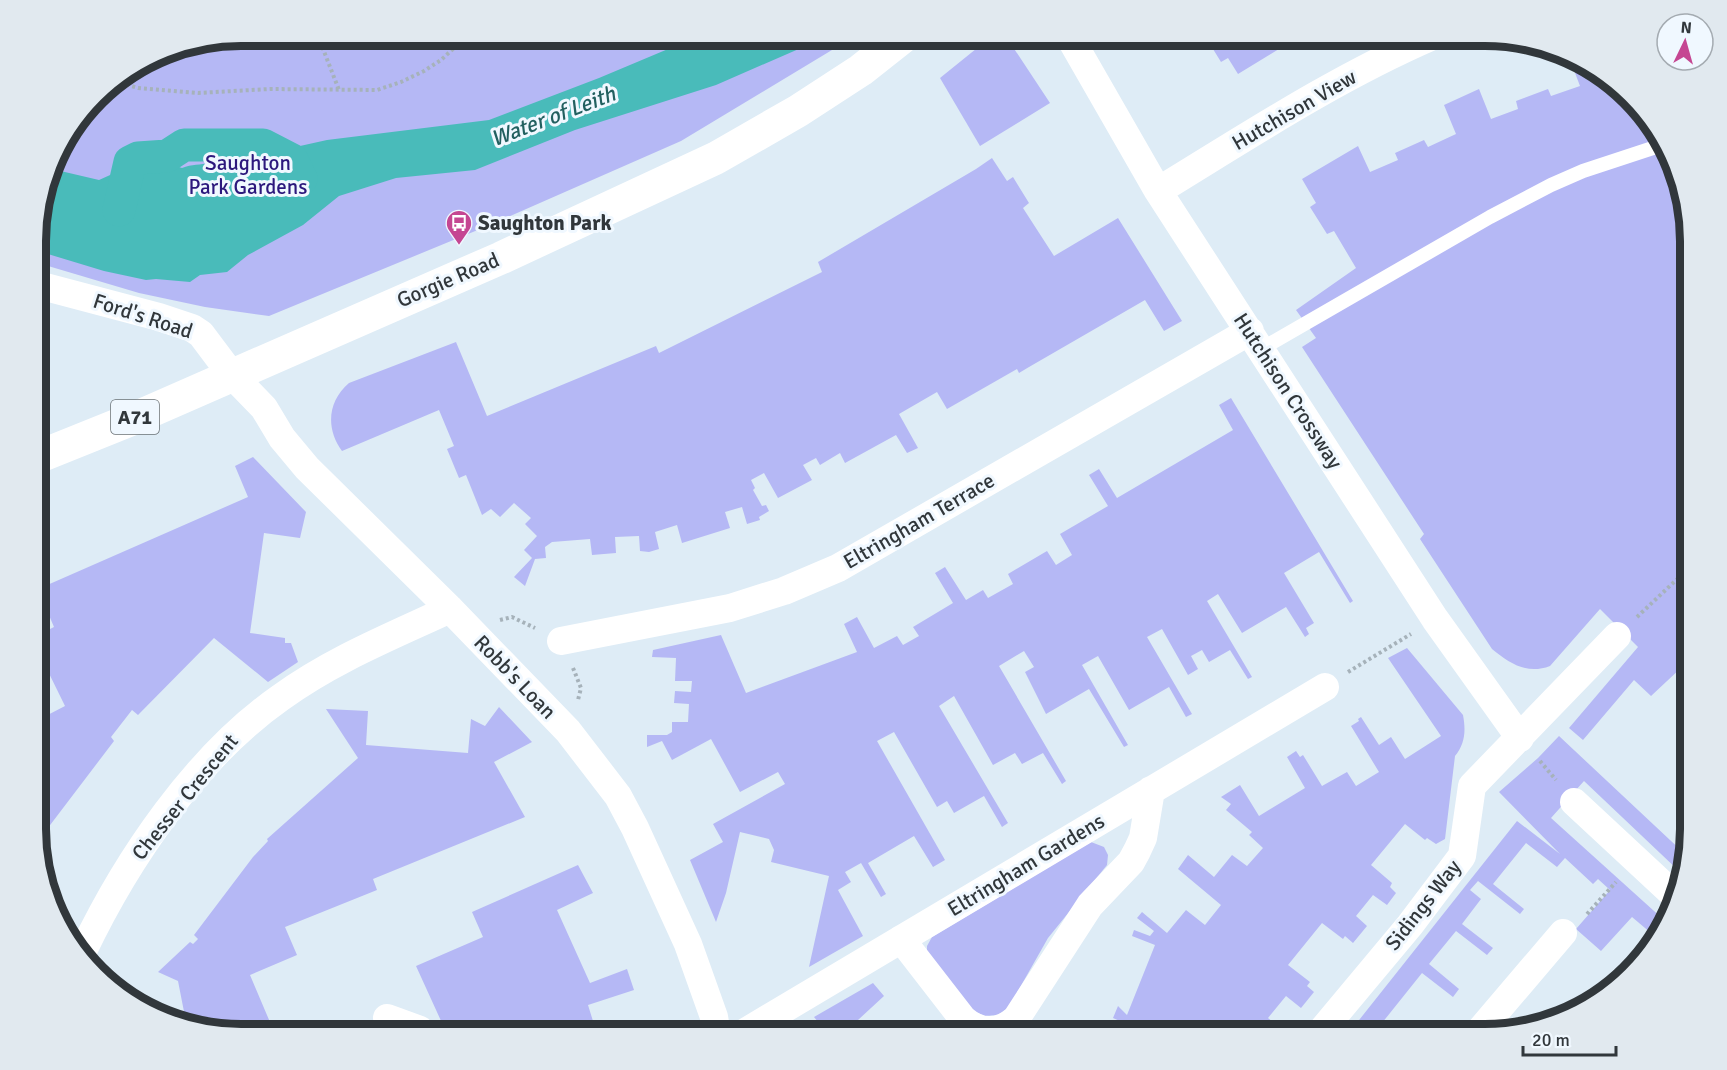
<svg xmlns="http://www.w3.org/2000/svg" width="1727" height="1070" font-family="Signika,sans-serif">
<rect width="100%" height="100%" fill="#deecf6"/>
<!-- green -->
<path fill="#b5b8f5" d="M 242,36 L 849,36 L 832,50 L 681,141 L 485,227 L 269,316 L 205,307 L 139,293 L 38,263 L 38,215 L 57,151 L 106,87 L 163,52 Z
M 992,36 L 1007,38 L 1050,103 L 980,146 L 940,78 Z
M 1205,36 L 1300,36 L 1238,74 L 1228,58 L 1221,62 Z
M 1569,57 L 1599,71 L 1602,73 L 1602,81 L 1609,81 L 1663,139 L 1691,228 L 1691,676 L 1682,667 L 1651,696 L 1634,680 L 1583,740 L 1569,728 L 1638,647 L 1600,609 L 1550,666 C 1527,675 1509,663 1492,649 L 1420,539 L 1424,534 L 1302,347 L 1316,338 L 1296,310 L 1356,268 L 1334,231 L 1327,234 L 1310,207 L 1316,203 L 1302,179 L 1358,146 L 1370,172 L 1398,160 L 1395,153 L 1424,140 L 1428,147 L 1456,134 L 1444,105 L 1479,89 L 1491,119 L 1518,109 L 1516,101 L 1548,89 L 1551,96 L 1580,86 Z
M 992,158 L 1007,181 L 1013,177 L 1029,203 L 1023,208 L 1054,256 L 1118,218 L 1182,321 L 1164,331 L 1145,300 L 1029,367 L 1019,373 L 1017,369 L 947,409 L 937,392 L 899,414 L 918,448 L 907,453 L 896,435 L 845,463 L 840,453 L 820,465 L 816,458 L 803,465 L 812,480 L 778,498 L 764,473 L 751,480 L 755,488 L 753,490 L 762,506 L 766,505 L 769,511 L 759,517 L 760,520 L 747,524 L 742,507 L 725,512 L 730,528 L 682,543 L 677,525 L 655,532 L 659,549 L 649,552 L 640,551 L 639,536 L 615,537 L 616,553 L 592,555 L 590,539 L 552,542 L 545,547 L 546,558 L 535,559 L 525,586 L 514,577 L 532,558 L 524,550 L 537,536 L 525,524 L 531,518 L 514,503 L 500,517 L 491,509 L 482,515 L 466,475 L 459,478 L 447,449 L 454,446 L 439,410 L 342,451 C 326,429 327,402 349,383 L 456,342 L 487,416 L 656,346 L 659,353 L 822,272 L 818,262 L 976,169 Z
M 1231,398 L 1353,601 L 1350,603 L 1319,552 L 1284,573 L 1314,623 L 1306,628 L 1309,634 L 1305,637 L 1286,607 L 1242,633 L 1218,594 L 1207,601 L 1252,677 L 1248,679 L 1230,650 L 1209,662 L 1202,650 L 1191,656 L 1198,669 L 1188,675 L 1162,629 L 1147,637 L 1192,714 L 1186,717 L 1169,687 L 1129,710 L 1098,656 L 1082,665 L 1128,745 L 1124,747 L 1089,689 L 1046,714 L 1025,672 L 1034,667 L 1024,651 L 999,666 L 1066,781 L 1062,784 L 1043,753 L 1022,764 L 1015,753 L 993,765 L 954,696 L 939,706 L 1008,823 L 1002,827 L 984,796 L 954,813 L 947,801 L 937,807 L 894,732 L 877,741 L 945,860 L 933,867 L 914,836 L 868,863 L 886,894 L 881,897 L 861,863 L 845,872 L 851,882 L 838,890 L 863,936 L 809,967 L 829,876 L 771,862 L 774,850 L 769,839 L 740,832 L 726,893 L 716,922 L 690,860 L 723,842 L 713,824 L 785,784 L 778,772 L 740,792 L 711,739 L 672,760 L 662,741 L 647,747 L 647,735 L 667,735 L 672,732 L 672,722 L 688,722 L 689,704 L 674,703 L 675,691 L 691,692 L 692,681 L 675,681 L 676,658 L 652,657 L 653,650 L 721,635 L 746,693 L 857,652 L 844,624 L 857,617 L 874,648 L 897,636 L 903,645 L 919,636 L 913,627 L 953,603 L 935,573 L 945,567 L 966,600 L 983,590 L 988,598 L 1013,584 L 1008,574 L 1047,551 L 1056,565 L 1072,555 L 1060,534 L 1108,506 L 1089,475 L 1099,469 L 1117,498 L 1233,430 L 1219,405 Z
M 253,457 L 306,512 L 300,538 L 264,533 L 250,633 L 285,638 L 285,643 L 291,643 L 298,662 L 268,682 L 214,638 L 138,715 L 132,710 L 111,737 L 114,741 L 38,841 L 38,720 L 65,706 L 38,651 L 38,609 L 48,630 L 54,627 L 40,594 L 47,592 L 45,586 L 248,497 L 235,466 Z
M 1407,648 L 1463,715 C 1466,731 1465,744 1455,756 L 1445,839 L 1436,844 L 1427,838 L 1425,840 L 1405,824 L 1371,865 L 1392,883 L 1390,887 L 1396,893 L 1387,905 L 1373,895 L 1356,916 L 1367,926 L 1353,943 L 1345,936 L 1343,939 L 1322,923 L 1288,965 L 1310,982 L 1307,986 L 1314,992 L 1301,1008 L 1286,996 L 1268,1018 L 1280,1028 L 1275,1034 L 1128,1034 L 1131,1026 L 1113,1018 L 1118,1006 L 1127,1015 L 1155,945 L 1132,936 L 1134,930 L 1150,936 L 1154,931 L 1137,918 L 1142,912 L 1167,933 L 1186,910 L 1205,925 L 1221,905 L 1178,869 L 1188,855 L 1214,877 L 1232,855 L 1247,866 L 1263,848 L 1249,835 L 1252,832 L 1226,810 L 1231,804 L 1221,797 L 1240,785 L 1259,816 L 1305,788 L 1287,757 L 1296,751 L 1300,757 L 1303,755 L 1322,786 L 1347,772 L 1356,786 L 1379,772 L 1351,726 L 1359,721 L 1358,719 L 1361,717 L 1379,745 L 1391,737 L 1405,759 L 1441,736 L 1388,658 Z
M 499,707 L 532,742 L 494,762 L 525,817 L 373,879 L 377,890 L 285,927 L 297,955 L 250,975 L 275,1034 L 242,1034 L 187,1027 L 178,981 L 158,972 L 190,942 L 193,944 L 198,939 L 194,935 L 253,857 L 268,841 L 267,839 L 358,758 L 326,709 L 368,711 L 366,745 L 468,753 L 471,719 L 485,726 Z
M 1559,736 L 1686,855 L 1680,872 L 1584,781 L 1551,818 L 1664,920 L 1658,939 L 1632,917 L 1601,951 L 1576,929 L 1610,890 L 1598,879 L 1593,884 L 1565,858 L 1557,867 L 1526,843 L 1493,884 L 1524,909 L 1520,914 L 1478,881 L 1470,890 L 1481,899 L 1462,924 L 1493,948 L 1487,955 L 1456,931 L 1429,964 L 1459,989 L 1453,997 L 1422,973 L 1378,1028 L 1385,1034 L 1348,1034 L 1517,821 L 1560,854 L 1499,792 L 1538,758 Z
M 1091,842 L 1104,847 L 1108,855 L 1107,865 L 1048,938 L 1009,1007 L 998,1015 L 985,1016 L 973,1011 L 927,952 L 927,946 L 932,937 Z
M 578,865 L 593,893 L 557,910 L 590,983 L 627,969 L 634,990 L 588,1005 L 597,1034 L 447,1034 L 416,966 L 483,937 L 472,912 Z
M 873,983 L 884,996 L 858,1020 L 870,1034 L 828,1034 L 814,1017 Z"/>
<!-- water -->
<path fill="#49bbba" d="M 699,36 L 809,36 L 801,48 L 716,85 L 575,130 L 475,170 L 396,178 L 339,196 L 303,225 L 248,255 L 227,272 L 200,275 L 190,282 L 156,279 L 146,280 L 104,271 L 38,251 L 38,215 L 52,169 L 99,180 L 128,167 L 170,165 L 174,168 L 176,166 L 182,168 C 192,164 200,165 210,163 C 229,158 239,155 258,159 L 275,144 L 276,142 L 273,140 L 278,139 L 300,146 L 327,140 L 489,120 L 599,78 Z"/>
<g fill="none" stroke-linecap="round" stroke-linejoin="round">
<!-- canal -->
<path stroke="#49bbba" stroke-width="33" d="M 119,210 L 130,162 L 138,158 L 167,156 L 184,145 L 263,145 L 292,160 L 301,179"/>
<!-- path -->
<path stroke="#a6b2ba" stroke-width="4" stroke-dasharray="3 3" stroke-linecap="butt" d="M 318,36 L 339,90
M 115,81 L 138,88 L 198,93 L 270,89 L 377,90 L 401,82 L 424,71 L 441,60 L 467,36
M 1637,617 L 1691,566
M 500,620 L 512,617 L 535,628
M 573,668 L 581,688 L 578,700
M 1348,672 L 1411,634
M 1540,761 L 1556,780
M 1587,914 L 1616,882"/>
<!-- lane -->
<path stroke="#fff" stroke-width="14" d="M 1261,349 L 1490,217 L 1551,185 L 1583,171 L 1665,144"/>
<!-- street -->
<path stroke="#fff" stroke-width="28" d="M 1069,36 L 1158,191 L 1435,619 L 1520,738
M 1158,191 C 1248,136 1336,78 1433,36
M 38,285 L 159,317 L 192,328 L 201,334 L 231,374 L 264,408 L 282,438 L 307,468 L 450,609 L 568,731 L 618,796 L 635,828 L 688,944 L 714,1017 L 717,1034
M 561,641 L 730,608 L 784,591 L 838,568 L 1250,331
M 1574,802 L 1673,894
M 901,939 L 963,1019 C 980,1034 999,1034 1016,1019 L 1090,905 L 1131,862 L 1137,851 L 1143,838 L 1151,790
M 83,951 C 127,859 196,757 280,698 C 332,660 392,636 450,609
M 387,1018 L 420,1030 L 423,1034
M 742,1034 L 1325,687
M 1319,1034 L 1410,925 L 1462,856 L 1472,786 L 1617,636
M 1477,1034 L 1563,933"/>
<!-- primary -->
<path stroke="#fff" stroke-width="33" d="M 38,457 L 135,418 L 501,258 L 716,158 L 798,111 L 861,70 L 904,36"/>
</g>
<!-- icons -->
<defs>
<g id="bus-pin" transform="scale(1.35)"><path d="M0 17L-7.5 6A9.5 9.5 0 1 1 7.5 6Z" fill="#c54692" stroke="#f0f8ff"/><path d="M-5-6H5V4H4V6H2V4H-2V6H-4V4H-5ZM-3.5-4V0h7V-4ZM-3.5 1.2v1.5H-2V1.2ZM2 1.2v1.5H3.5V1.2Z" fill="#fff"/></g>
</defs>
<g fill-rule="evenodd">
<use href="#bus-pin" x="459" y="223"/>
</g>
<g text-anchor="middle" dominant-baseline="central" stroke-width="6" stroke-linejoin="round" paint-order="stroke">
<!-- shield labels -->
<rect fill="#f0f8ff" stroke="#6a7176" stroke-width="1.5" x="111" y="400" width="48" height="34" rx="4.5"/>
<g font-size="20" font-weight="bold" fill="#31373b">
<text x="135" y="417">A71</text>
</g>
<!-- street labels -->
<g font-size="21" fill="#31373b" stroke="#f0f8ff">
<text transform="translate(1294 110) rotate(-30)">Hutchison View</text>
<text transform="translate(448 280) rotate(-23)">Gorgie Road</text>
<text transform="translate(143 316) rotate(18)">Ford's Road</text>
<text transform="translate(1288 391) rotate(57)">Hutchison Crossway</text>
<text transform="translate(919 521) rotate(-30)">Eltringham Terrace</text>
<text transform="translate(515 677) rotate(46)">Robb's Loan</text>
<text transform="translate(185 797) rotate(-51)">Chesser Crescent</text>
<text transform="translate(1026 865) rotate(-31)">Eltringham Gardens</text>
<text transform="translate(1423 905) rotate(-52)">Sidings Way</text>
</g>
<!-- park labels -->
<g font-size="21" fill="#2c187d" stroke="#f0f8ff">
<text x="248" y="163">Saughton<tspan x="248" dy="24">Park Gardens</tspan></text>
</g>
<!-- poi labels -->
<g font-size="21" font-weight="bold" fill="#31373b" stroke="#f0f8ff" text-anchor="start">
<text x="478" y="223">Saughton Park</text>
</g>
<!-- water labels -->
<g font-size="22" font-style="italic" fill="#226060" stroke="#f0f8ff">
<text transform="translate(553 116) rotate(-21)">Water of Leith</text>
</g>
</g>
<!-- crop -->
<path d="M0 0H1727V1070H0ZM241 46H1485A195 195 0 0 1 1680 241V829A195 195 0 0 1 1485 1024H241A195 195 0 0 1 46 829V241A195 195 0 0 1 241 46Z" fill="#e1e9ef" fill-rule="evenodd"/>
<path fill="none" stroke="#31373b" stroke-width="8" d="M241 46H1485A195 195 0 0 1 1680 241V829A195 195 0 0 1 1485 1024H241A195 195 0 0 1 46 829V241A195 195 0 0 1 241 46Z"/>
<!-- north arrow -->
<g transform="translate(1685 42) rotate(5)"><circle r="28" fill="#f0f8ff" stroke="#a4abb1" stroke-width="1.5"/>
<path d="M0-4.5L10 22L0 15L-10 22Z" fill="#c54692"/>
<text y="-9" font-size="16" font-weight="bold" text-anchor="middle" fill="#31373b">N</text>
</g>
<!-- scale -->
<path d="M1523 1046v9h93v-9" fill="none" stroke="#31373b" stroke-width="3"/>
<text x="1532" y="1046" font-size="18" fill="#31373b" stroke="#f0f8ff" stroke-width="4.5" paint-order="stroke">20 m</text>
</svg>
